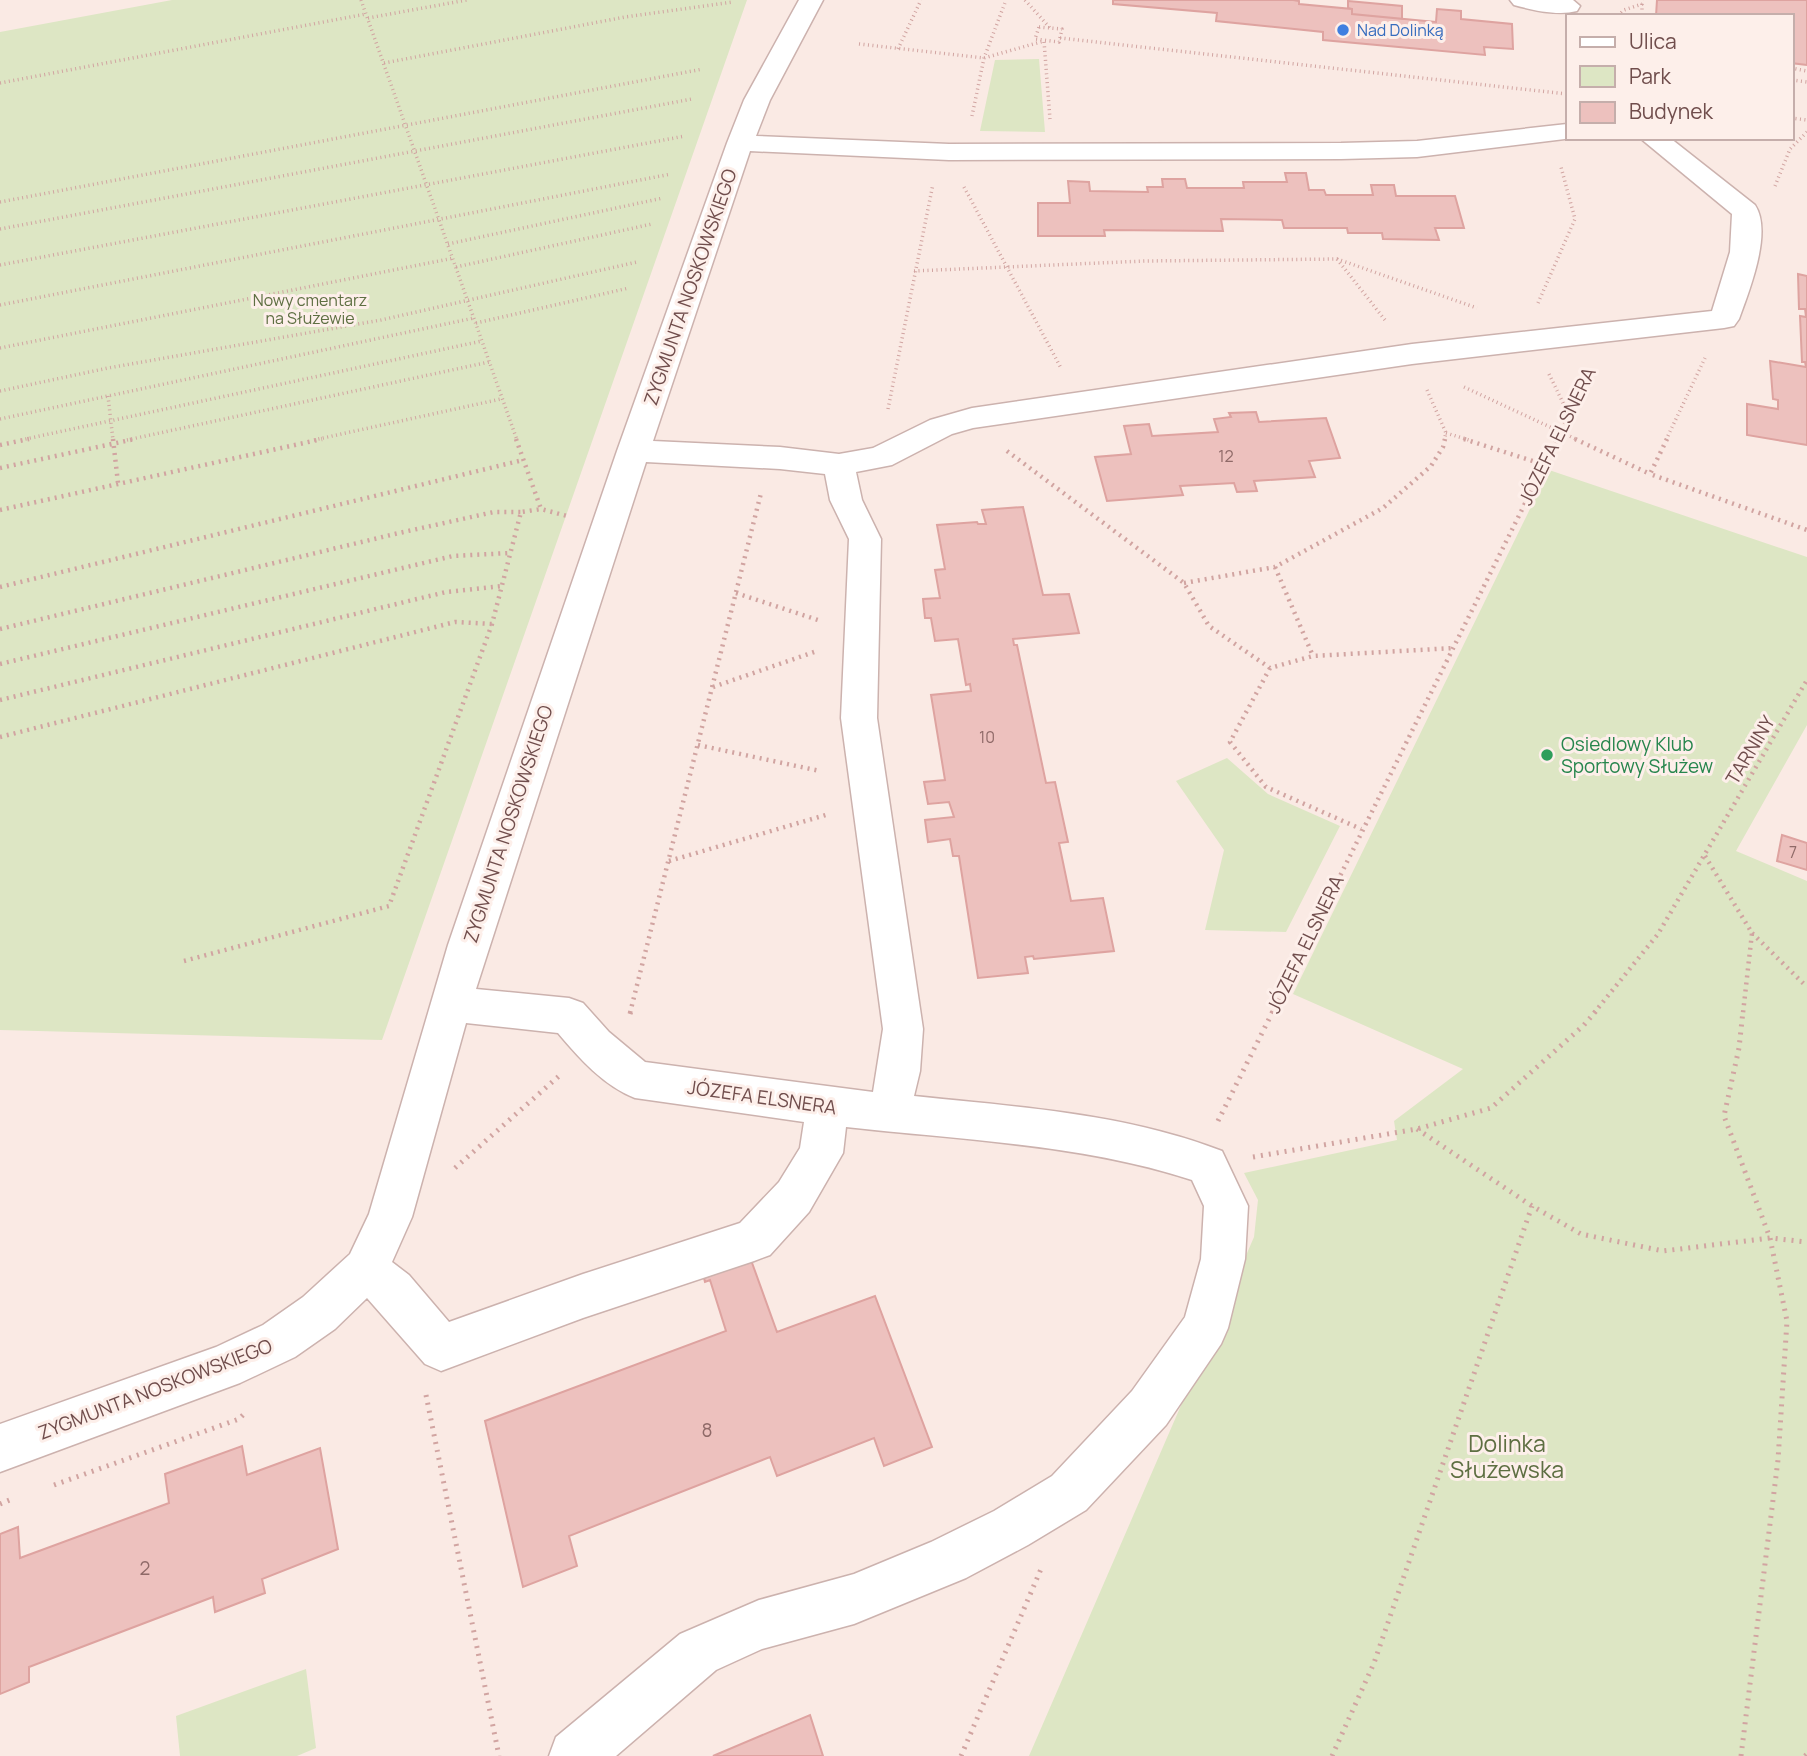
<svg xmlns="http://www.w3.org/2000/svg" width="1807" height="1756" font-family="Manrope,sans-serif">
<rect width="100%" height="100%" fill="#faeae4"/>
<!-- green -->
<path fill="#dde6c4" d="M 172,0 L 747,0 L 382,1040 L 0,1030 L 0,32 Z
M 1039,59 L 1045,132 L 980,131 L 995,60 Z
M 1549,470 L 1807,557 L 1807,725 L 1736,851 L 1807,881 L 1807,1756 L 1029,1756 L 1254,1237 L 1258,1200 L 1244,1173 L 1397,1140 L 1394,1121 L 1463,1069 L 1293,994 Z
M 1227,758 L 1268,794 L 1340,826 L 1286,932 L 1205,930 L 1224,850 L 1176,781 Z
M 306,1669 L 316,1748 L 297,1756 L 180,1756 L 176,1716 Z"/>
<!-- building -->
<path fill="#edc1be" stroke="#dea3a0" stroke-width="2" d="M 1113,0 L 1293,0 L 1299,1 L 1299,4 L 1352,9 L 1352,14 L 1436,22 L 1437,9 L 1461,11 L 1461,19 L 1512,24 L 1513,49 L 1484,47 L 1485,55 L 1323,40 L 1323,32 L 1216,21 L 1217,13 L 1113,4 Z
M 1657,0 L 1807,0 L 1807,65 L 1791,63 L 1791,16 L 1656,16 Z
M 1348,1 L 1402,6 L 1402,19 L 1352,14 L 1352,9 L 1348,8 Z
M 1285,173 L 1306,173 L 1309,190 L 1324,190 L 1326,195 L 1373,195 L 1371,185 L 1394,185 L 1396,196 L 1455,196 L 1464,228 L 1435,228 L 1439,240 L 1383,239 L 1382,233 L 1348,233 L 1347,228 L 1284,228 L 1282,220 L 1221,219 L 1223,231 L 1104,230 L 1105,236 L 1038,236 L 1038,203 L 1070,203 L 1068,181 L 1089,182 L 1090,191 L 1148,192 L 1147,187 L 1163,187 L 1162,179 L 1185,179 L 1187,188 L 1244,188 L 1243,182 L 1287,182 Z
M 1798,274 L 1807,276 L 1807,445 L 1747,435 L 1747,404 L 1778,409 L 1778,400 L 1773,399 L 1770,361 L 1806,367 L 1805,362 L 1802,362 L 1800,316 L 1806,317 L 1805,309 L 1799,309 Z
M 1256,412 L 1259,422 L 1326,418 L 1340,458 L 1309,461 L 1315,477 L 1254,481 L 1257,491 L 1237,492 L 1234,483 L 1180,486 L 1183,495 L 1107,501 L 1095,457 L 1131,454 L 1124,426 L 1149,424 L 1152,436 L 1218,432 L 1214,419 L 1231,417 L 1229,413 Z
M 1023,507 L 1043,595 L 1069,594 L 1079,633 L 1013,639 L 1014,645 L 1017,645 L 1046,783 L 1055,782 L 1068,842 L 1059,843 L 1071,901 L 1103,898 L 1114,951 L 1034,959 L 1033,956 L 1025,957 L 1028,973 L 978,978 L 959,856 L 953,856 L 950,839 L 928,842 L 925,820 L 954,817 L 949,802 L 928,804 L 924,782 L 945,780 L 931,695 L 971,691 L 970,684 L 966,685 L 958,639 L 935,641 L 931,618 L 925,618 L 923,599 L 940,598 L 935,570 L 945,569 L 937,525 L 977,522 L 978,524 L 986,524 L 982,510 Z
M 1782,835 L 1807,843 L 1807,870 L 1777,861 Z
M 751,1260 L 777,1332 L 875,1296 L 932,1447 L 884,1466 L 874,1438 L 777,1476 L 770,1457 L 569,1536 L 577,1566 L 523,1587 L 485,1421 L 726,1331 L 710,1280 L 705,1282 L 704,1278 Z
M 242,1446 L 247,1475 L 320,1448 L 338,1549 L 262,1579 L 265,1593 L 215,1612 L 213,1597 L 29,1667 L 29,1682 L 0,1694 L 0,1534 L 18,1527 L 20,1558 L 169,1503 L 165,1474 Z
M 810,1715 L 823,1756 L 713,1756 Z"/>
<g fill="none" stroke-linecap="round" stroke-linejoin="round">
<!-- minor casing -->
<g stroke="#ccb2ae" stroke-width="3">
<path id="minor" d="M 799,0 L 823,0 L 770,100 L 756,136 L 949,144 L 1341,143 L 1417,141 L 1567,124 L 1567,138 L 1573,138 L 1417,157 L 1341,159 L 949,160 L 750,151 L 653,441 L 780,447 L 839,454 L 873,448 L 930,420 L 972,408 L 1412,344 L 1712,311 L 1730,252 L 1732,214 L 1640,138 L 1670,138 L 1755,205 C 1773,232 1749,291 1739,319 L 1734,326 L 1724,328 L 1412,364 L 973,428 L 952,434 L 892,465 L 856,472 L 862,500 L 881,539 L 877,718 L 923,1029 L 920,1071 L 914,1096 C 1018,1107 1124,1113 1222,1151 L 1248,1206 L 1245,1259 L 1228,1328 L 1221,1344 L 1166,1425 L 1086,1510 L 1028,1545 L 966,1578 L 854,1624 L 762,1649 L 716,1670 L 616,1756 L 549,1756 L 556,1737 L 680,1634 L 759,1600 L 854,1574 L 931,1542 L 994,1511 L 1052,1476 L 1132,1391 L 1185,1317 L 1201,1259 L 1204,1206 L 1192,1180 C 1082,1144 961,1140 846,1127 L 843,1153 L 809,1212 L 770,1255 L 754,1261 L 583,1318 L 441,1371 L 425,1364 L 367,1298 L 335,1329 L 295,1357 L 240,1383 L 0,1472 L 0,1424 L 216,1347 L 263,1325 L 303,1297 L 350,1254 L 369,1214 L 448,945 L 617,451 L 727,143 L 744,100 ZM 646,462 L 780,469 L 825,474 L 830,500 L 849,539 L 841,718 L 883,1029 L 873,1092 L 645,1062 L 609,1032 L 583,1003 L 569,998 L 476,989 ZM 466,1023 L 558,1033 C 579,1058 604,1086 635,1098 L 804,1122 L 800,1148 L 779,1182 L 740,1223 L 583,1274 L 449,1322 L 409,1275 L 392,1262 L 412,1217 Z
M 1510,0 L 1573,0 L 1580,6 L 1577,11 C 1558,16 1532,10 1514,5 Z"/>
</g>
<!-- path-far2 -->
<path stroke="#d1a4a1" stroke-width="3.5" stroke-dasharray="1 3.5" stroke-linecap="butt" d="M 361,0 L 517,440
M 1025,0 L 1050,28
M 1642,4 L 1642,16
M 1618,16 L 1624,10 L 1642,4 L 1643,0
M 368,18 L 467,0
M 1039,27 L 1062,29 L 1059,42 L 1035,39 Z
M 1060,38 L 1567,94
M 859,44 L 984,58 L 1044,41 L 1050,119
M 898,49 L 921,0
M 384,63 L 625,17 L 733,2
M 1791,68 L 1807,71
M 1792,80 L 1807,82
M 0,83 L 366,14
M 972,116 L 984,58 L 1006,0
M 1791,118 L 1807,120
M 1775,186 L 1790,149 L 1807,132
M 964,187 L 1061,368
M 0,202 L 703,69
M 0,229 L 692,99
M 448,244 L 663,198
M 1337,259 L 1385,320
M 0,265 L 685,136
M 456,267 L 652,224
M 914,271 L 1145,261 L 1337,259 L 1477,308
M 1538,303 L 1575,219 L 1561,167
M 0,305 L 671,174
M 476,323 L 629,288
M 0,348 L 454,258
M 1549,374 L 1568,413
M 1464,387 L 1578,440
M 1427,390 L 1446,433 L 1444,440
M 0,391 L 108,368 L 381,320 L 637,262
M 108,396 L 113,440
M 888,409 L 933,184
M 0,419 L 474,318
M 1446,433 L 1469,440
M 21,440 L 482,341
M 127,440 L 489,362
M 314,440 L 501,399
M 1556,440 L 1591,370
M 1666,440 L 1705,358"/>
<!-- path-far1 -->
<path stroke="#d1a4a1" stroke-width="4.5" stroke-dasharray="2 5" stroke-linecap="butt" d="M 113,439 L 118,483
M 516,439 L 541,509 L 567,516
M 1464,439 L 1542,464
M 1575,439 L 1650,474
M 1667,439 L 1650,474 L 1807,530
M 0,445 L 29,439
M 1007,451 L 1184,583 L 1209,626 L 1270,668 L 1313,656 L 1454,648
M 0,468 L 135,439
M 0,510 L 322,439
M 1275,567 L 1313,656
M 1184,583 L 1275,567 L 1383,508 L 1431,466 L 1443,447 L 1445,439
M 0,587 L 523,460
M 736,593 L 818,620
M 0,629 L 399,533 L 494,512 L 521,512
M 0,664 L 453,556 L 510,553
M 1270,668 L 1230,742 L 1266,787 L 1361,829
M 713,687 L 817,651
M 0,700 L 446,592 L 502,586
M 0,737 L 455,622 L 492,624
M 698,745 L 820,771
M 1705,856 L 1752,933 L 1743,1013
M 669,861 L 829,814
M 1752,933 L 1807,987
M 184,961 L 389,906 L 492,624 L 521,512 L 541,509
M 630,1013 L 761,493
M 1272,1013 L 1557,439
M 1594,1013 L 1658,934 L 1807,680"/>
<!-- path -->
<path stroke="#d1a4a1" stroke-width="5" stroke-dasharray="2 6" stroke-linecap="butt" d="M 630,1014 L 631,1011
M 1218,1121 L 1273,1011
M 1417,1129 L 1532,1206 L 1581,1234 L 1663,1251 L 1770,1238 L 1807,1242
M 1253,1157 L 1417,1129 L 1491,1108 L 1584,1025 L 1596,1011
M 455,1168 L 559,1076
M 426,1395 L 499,1756
M 54,1485 L 239,1419 L 247,1411
M 0,1504 L 12,1499
M 961,1756 L 1041,1569
M 1332,1756 L 1374,1663 L 1532,1206
M 1741,1756 L 1778,1460 L 1787,1321 L 1770,1238 L 1724,1116 L 1739,1048 L 1743,1011
M 1805,1756 L 1807,1754"/>
<!-- minor -->
<use href="#minor" fill="#fff" fill-rule="evenodd"/>
</g>
<!-- markers -->
<circle fill="#3f7fe0" stroke="#fdefea" stroke-width="2.5" cx="1343" cy="30" r="7"/>
<circle fill="#2e9e5b" stroke="#fdefea" stroke-width="2.5" cx="1547" cy="755" r="7"/>
<g text-anchor="middle" dominant-baseline="central" stroke-width="6" stroke-linejoin="round" paint-order="stroke">
<!-- far-shop labels -->
<g font-size="16" fill="#366cbe" stroke="#fdefea" text-anchor="start">
<text x="1357" y="30">Nad Dolinką</text>
</g>
<!-- far-park labels -->
<g font-size="16" fill="#5e6f42" stroke="#fdefea">
<text x="310" y="300">Nowy cmentarz<tspan x="310" dy="18">na Służewie</tspan></text>
</g>
<!-- number labels -->
<g font-size="16" fill="#8f6a68">
<text x="1226" y="456">12</text>
<text x="987" y="737">10</text>
<text x="1793" y="852">7</text>
</g>
<!-- street labels -->
<g font-size="19" fill="#704d4c" stroke="#fdefea">
<text transform="translate(690 287) rotate(-71)">ZYGMUNTA NOSKOWSKIEGO</text>
<text transform="translate(1557 436) rotate(-64)">JÓZEFA ELSNERA</text>
<text transform="translate(1750 750) rotate(-59)">TARNINY</text>
<text transform="translate(508 824) rotate(-72)">ZYGMUNTA NOSKOWSKIEGO</text>
<text transform="translate(1305 944) rotate(-64)">JÓZEFA ELSNERA</text>
<text transform="translate(762 1097) rotate(8)">JÓZEFA ELSNERA</text>
<text transform="translate(155 1389) rotate(-21)">ZYGMUNTA NOSKOWSKIEGO</text>
</g>
<!-- leisure labels -->
<g font-size="19" fill="#27864d" stroke="#fdefea" text-anchor="start">
<text x="1561" y="744">Osiedlowy Klub<tspan x="1561" dy="22">Sportowy Służew</tspan></text>
</g>
<!-- near-number labels -->
<g font-size="19" fill="#8f6a68">
<text x="707" y="1430">8</text>
<text x="145" y="1568">2</text>
</g>
<!-- near-park labels -->
<g font-size="23" fill="#5e6f42" stroke="#fdefea">
<text x="1507" y="1443">Dolinka<tspan x="1507" dy="26">Służewska</tspan></text>
</g>
</g>
<!-- legend -->
<rect x="1566" y="14" width="228" height="126" fill="#fdefea" stroke="#c5aeab" stroke-width="2"/>
<rect x="1580" y="37" width="35" height="10" fill="#ffffff" stroke="#c5aeab" stroke-width="2"/>
<text x="1629" y="49" font-size="21" fill="#704d4c">Ulica</text>
<rect x="1580" y="66" width="35" height="21" fill="#dde6c4" stroke="#c5aeab" stroke-width="2"/>
<text x="1629" y="84" font-size="21" fill="#704d4c">Park</text>
<rect x="1580" y="102" width="35" height="21" fill="#edc1be" stroke="#c5aeab" stroke-width="2"/>
<text x="1629" y="119" font-size="21" fill="#704d4c">Budynek</text>
</svg>
